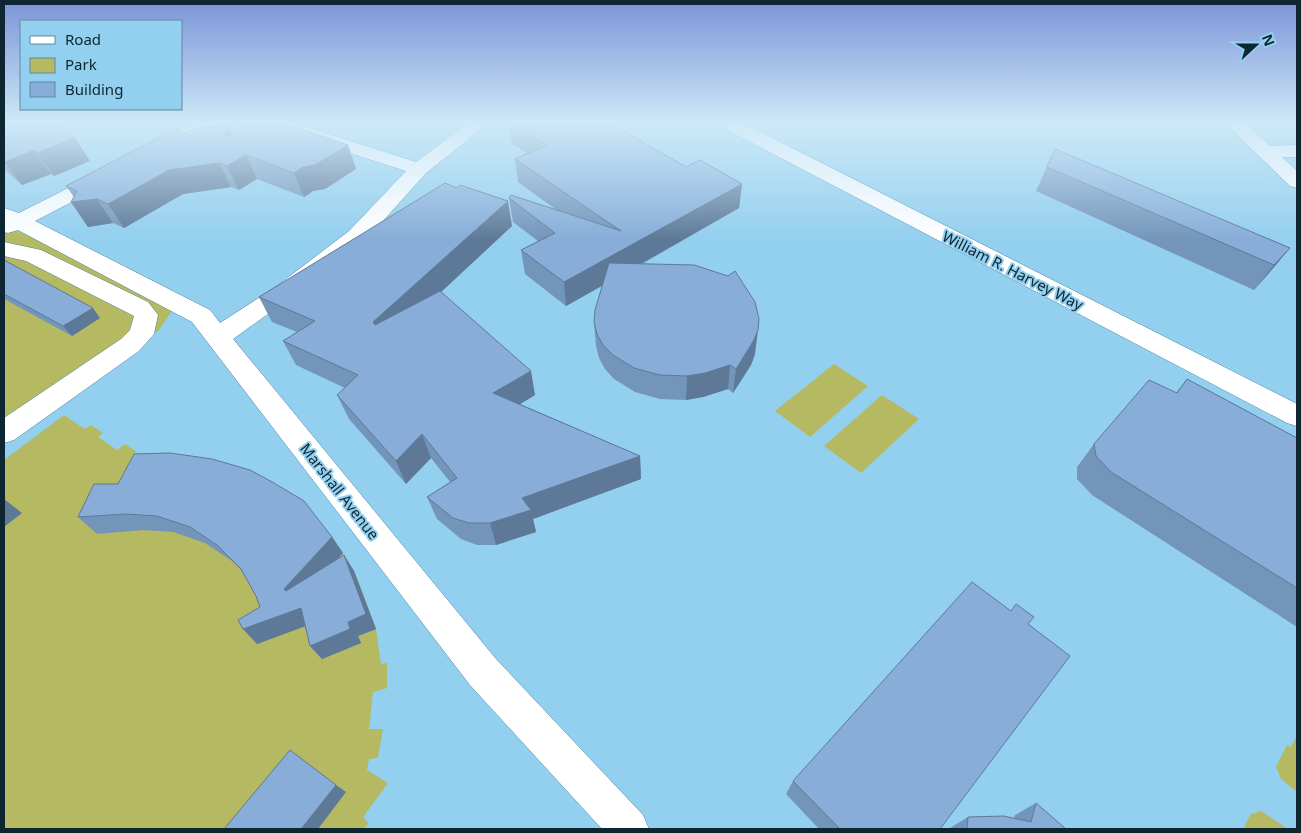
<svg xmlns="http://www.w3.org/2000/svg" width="1301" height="833" font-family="'Noto Sans',sans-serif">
<rect width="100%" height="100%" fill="#93cfef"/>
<!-- green -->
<path fill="#b4b962" d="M 4,224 L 174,308 L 159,330 L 4,438 Z
M 834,364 L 868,386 L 810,437 L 775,411 Z
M 882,395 L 919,419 L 861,473 L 824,446 Z
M 64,415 L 85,429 L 91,425 L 103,433 L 98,437 L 117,450 L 125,444 L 137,452 L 132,456 L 149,471 L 315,517 L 335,541 L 356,575 L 376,629 L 381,664 L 387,663 L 387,688 L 373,692 L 369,729 L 383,729 L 378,758 L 369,759 L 367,770 L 388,783 L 363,817 L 369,823 L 364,829 L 4,829 L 4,460 Z
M 1297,735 L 1297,792 L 1281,779 L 1276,767 L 1287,745 L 1291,747 Z
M 1261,811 L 1288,829 L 1243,829 L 1251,814 Z"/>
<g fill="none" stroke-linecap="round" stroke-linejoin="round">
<!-- street casing -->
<g stroke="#4a84a1" stroke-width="1">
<path id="street" d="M 192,123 L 215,123 L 212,127 L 173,149 L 166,151 L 159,149 L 157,145 L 159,141 Z
M 266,123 L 294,123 L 416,162 L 468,123 L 489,123 L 426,173 L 365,241 L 293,296 L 233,339 L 496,659 L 643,815 L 649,829 L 602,829 L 470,685 L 192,322 L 18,230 L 8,233 L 4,232 L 4,208 L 19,213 L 98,173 L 105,171 L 112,173 L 115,177 L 112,181 L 35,221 L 210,310 L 220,323 L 277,286 L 349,231 L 406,171 L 269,127 Z
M 719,123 L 743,123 L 1297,404 L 1297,426 L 1287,423 L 722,127 Z
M 1225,123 L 1245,123 L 1270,146 L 1297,145 L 1297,157 L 1282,157 L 1297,171 L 1297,188 L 1290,186 Z
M 4,242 L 41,250 L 148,302 L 158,315 L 154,334 L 139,351 L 14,440 L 4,443 L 4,418 L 121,339 L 130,330 L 134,316 L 26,261 L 4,256 Z"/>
</g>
<!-- street -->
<use href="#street" fill="#fff" fill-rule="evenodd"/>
</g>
<!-- wall -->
<path fill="#7495ba" d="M 4,123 L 90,161 L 54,176 L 51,174 L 22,185 L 4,169 Z
M 509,123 L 613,123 L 613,125 L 686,167 L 742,184 L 739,208 L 642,264 L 755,354 L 751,365 L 733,393 L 728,389 L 703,397 L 686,400 L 660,399 L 635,392 L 614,379 L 605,369 L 599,358 L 596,346 L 594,322 L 602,286 L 566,306 L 525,274 L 521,250 L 538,241 L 513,222 L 509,198 L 558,211 L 518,182 L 515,159 L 527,153 L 512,144 Z
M 227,124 L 231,133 L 348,145 L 356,169 L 325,189 L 313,191 L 304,197 L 257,179 L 239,190 L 231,187 L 183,194 L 124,228 L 113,223 L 88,227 L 71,202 L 74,197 L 66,186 L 186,133 Z
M 1055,149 L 1290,248 L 1254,290 L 1036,191 Z
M 512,226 L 441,292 L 535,395 L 520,404 L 640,456 L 641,479 L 533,519 L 536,532 L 496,545 L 477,545 L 461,539 L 437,519 L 427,497 L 450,482 L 431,458 L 406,484 L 349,419 L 337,395 L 345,388 L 296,365 L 283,341 L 297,332 L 272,322 L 259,297 Z
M 4,260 L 100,318 L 72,336 L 4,299 Z
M 1187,379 L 1297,438 L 1297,627 L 1092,495 L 1077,479 L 1077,467 L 1094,444 L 1176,393 Z
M 94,484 L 332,537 L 343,553 L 338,559 L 344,555 L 354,571 L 376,629 L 358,636 L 361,643 L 322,659 L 310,646 L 305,626 L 257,644 L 260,607 L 256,596 L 242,571 L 232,561 L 205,543 L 173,532 L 143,530 L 97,534 L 78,517 Z
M 793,781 L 940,829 L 819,829 L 786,794 Z
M 1036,803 L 1066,829 L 950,829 L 950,828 L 968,817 L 1014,818 L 1015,815 Z"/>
<!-- shaded-wall -->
<path fill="#5e7997" d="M 227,124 L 238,147 L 225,137 Z
M 75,138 L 90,161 L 54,176 L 37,153 Z
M 348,145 L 356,169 L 325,189 L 313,191 L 304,197 L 294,173 L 303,167 Z
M 34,150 L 51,174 L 22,185 L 5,162 Z
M 246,155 L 257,179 L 239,190 L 227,166 Z
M 219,163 L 231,187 L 183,194 L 124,228 L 108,204 L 169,170 Z
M 742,184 L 739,208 L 566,306 L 564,282 Z
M 97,199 L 113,223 L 88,227 L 71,202 Z
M 508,201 L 512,226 L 383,346 L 373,322 Z
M 1290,248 L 1270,272 L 1254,290 L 1274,265 Z
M 93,308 L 100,318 L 72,336 L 63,326 Z
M 758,330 L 755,354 L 751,365 L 733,393 L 736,369 Z
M 730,365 L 728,389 L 703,397 L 686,400 L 687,376 Z
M 531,371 L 535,395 L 499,417 L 493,393 Z
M 422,434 L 431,458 L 406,484 L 396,461 Z
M 640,456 L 641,479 L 533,519 L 536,532 L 496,545 L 490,523 L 522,498 Z
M 4,499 L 22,513 L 4,527 Z
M 332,537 L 343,553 L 297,604 L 284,589 Z
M 344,555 L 354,571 L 376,629 L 358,636 L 361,643 L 322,659 L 310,646 L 348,622 Z
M 301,608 L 314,623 L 257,644 L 243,629 Z
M 336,785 L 346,792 L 318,829 L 301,829 Z"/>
<!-- building -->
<path fill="#87add8" stroke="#5e7997" d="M 4,123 L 57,123 L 75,138 L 37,153 L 34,150 L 5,162 L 4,161 Z
M 249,123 L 283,123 L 348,145 L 315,165 L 303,167 L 294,173 L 246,155 L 227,166 L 219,163 L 169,170 L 108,204 L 97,199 L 71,202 L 77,191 L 66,186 L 175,129 L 186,133 L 196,128 L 227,124 L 225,137 Z
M 512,123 L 609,123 L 686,167 L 700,160 L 742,184 L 564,282 L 521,250 L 555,233 L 509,198 L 511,195 L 621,231 L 515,159 L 547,145 Z
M 1055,149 L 1290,248 L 1274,265 L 1047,167 Z
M 445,183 L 457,188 L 460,185 L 508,201 L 373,322 L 375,325 L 440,291 L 531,371 L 493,393 L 640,456 L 522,498 L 531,510 L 490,523 L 469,523 L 453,518 L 427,497 L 457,478 L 422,434 L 396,461 L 337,395 L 358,375 L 283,341 L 315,321 L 259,297 Z
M 4,260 L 93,308 L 63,326 L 4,294 Z
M 609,263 L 694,265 L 728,276 L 735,271 L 755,302 L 759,319 L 758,330 L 754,340 L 736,369 L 730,365 L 705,373 L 687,376 L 660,375 L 634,368 L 613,355 L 603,345 L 597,334 L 594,322 L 595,310 Z
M 1187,379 L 1297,438 L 1297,588 L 1111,472 L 1096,456 L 1094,444 L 1149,380 L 1177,393 Z
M 170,453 L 212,459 L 250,470 L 274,483 L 304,501 L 332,537 L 284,589 L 286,591 L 344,555 L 366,614 L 348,622 L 350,629 L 310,646 L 301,608 L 243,629 L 238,620 L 260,607 L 256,596 L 241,569 L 217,545 L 190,527 L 157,516 L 126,514 L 78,517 L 94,484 L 118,484 L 134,454 Z
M 972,582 L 1011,611 L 1016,604 L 1034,617 L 1028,624 L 1070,656 L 940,829 L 840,829 L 793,781 Z
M 290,750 L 336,785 L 301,829 L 224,829 Z
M 1036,803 L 1066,829 L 967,829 L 968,817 L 1004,816 L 1031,822 Z"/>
<!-- sky -->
<linearGradient id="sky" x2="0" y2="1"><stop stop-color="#7b93d7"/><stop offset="0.51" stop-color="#cee9f8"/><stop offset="1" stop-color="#cee9f8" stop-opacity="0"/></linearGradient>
<rect width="1301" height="240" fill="url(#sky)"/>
<g text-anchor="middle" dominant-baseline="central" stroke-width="4" stroke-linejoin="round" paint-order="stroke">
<!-- street labels -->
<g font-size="15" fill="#0d2632" stroke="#93cfef">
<text transform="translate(1013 270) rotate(27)">William R. Harvey Way</text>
<text transform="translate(340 491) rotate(52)">Marshall Avenue</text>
</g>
</g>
<!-- border -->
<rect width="1301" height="833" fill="none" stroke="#0d2632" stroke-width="10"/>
<!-- legend -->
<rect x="20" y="20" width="162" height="90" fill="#93cfef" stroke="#5d8ba3"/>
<rect x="30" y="36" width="25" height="8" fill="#ffffff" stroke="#5d8ba3"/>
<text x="65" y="45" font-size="15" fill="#0d2632">Road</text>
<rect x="30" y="58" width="25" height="15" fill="#b4b962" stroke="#5d8ba3"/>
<text x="65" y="70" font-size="15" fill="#0d2632">Park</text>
<rect x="30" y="82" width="25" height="15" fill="#87add8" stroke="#5d8ba3"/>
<text x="65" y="95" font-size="15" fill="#0d2632">Building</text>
<!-- north arrow -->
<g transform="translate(1256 45) rotate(69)" stroke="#93cfef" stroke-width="4" paint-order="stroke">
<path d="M0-4L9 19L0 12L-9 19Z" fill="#0d2632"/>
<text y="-8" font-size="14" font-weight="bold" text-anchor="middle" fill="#0d2632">N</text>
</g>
</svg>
